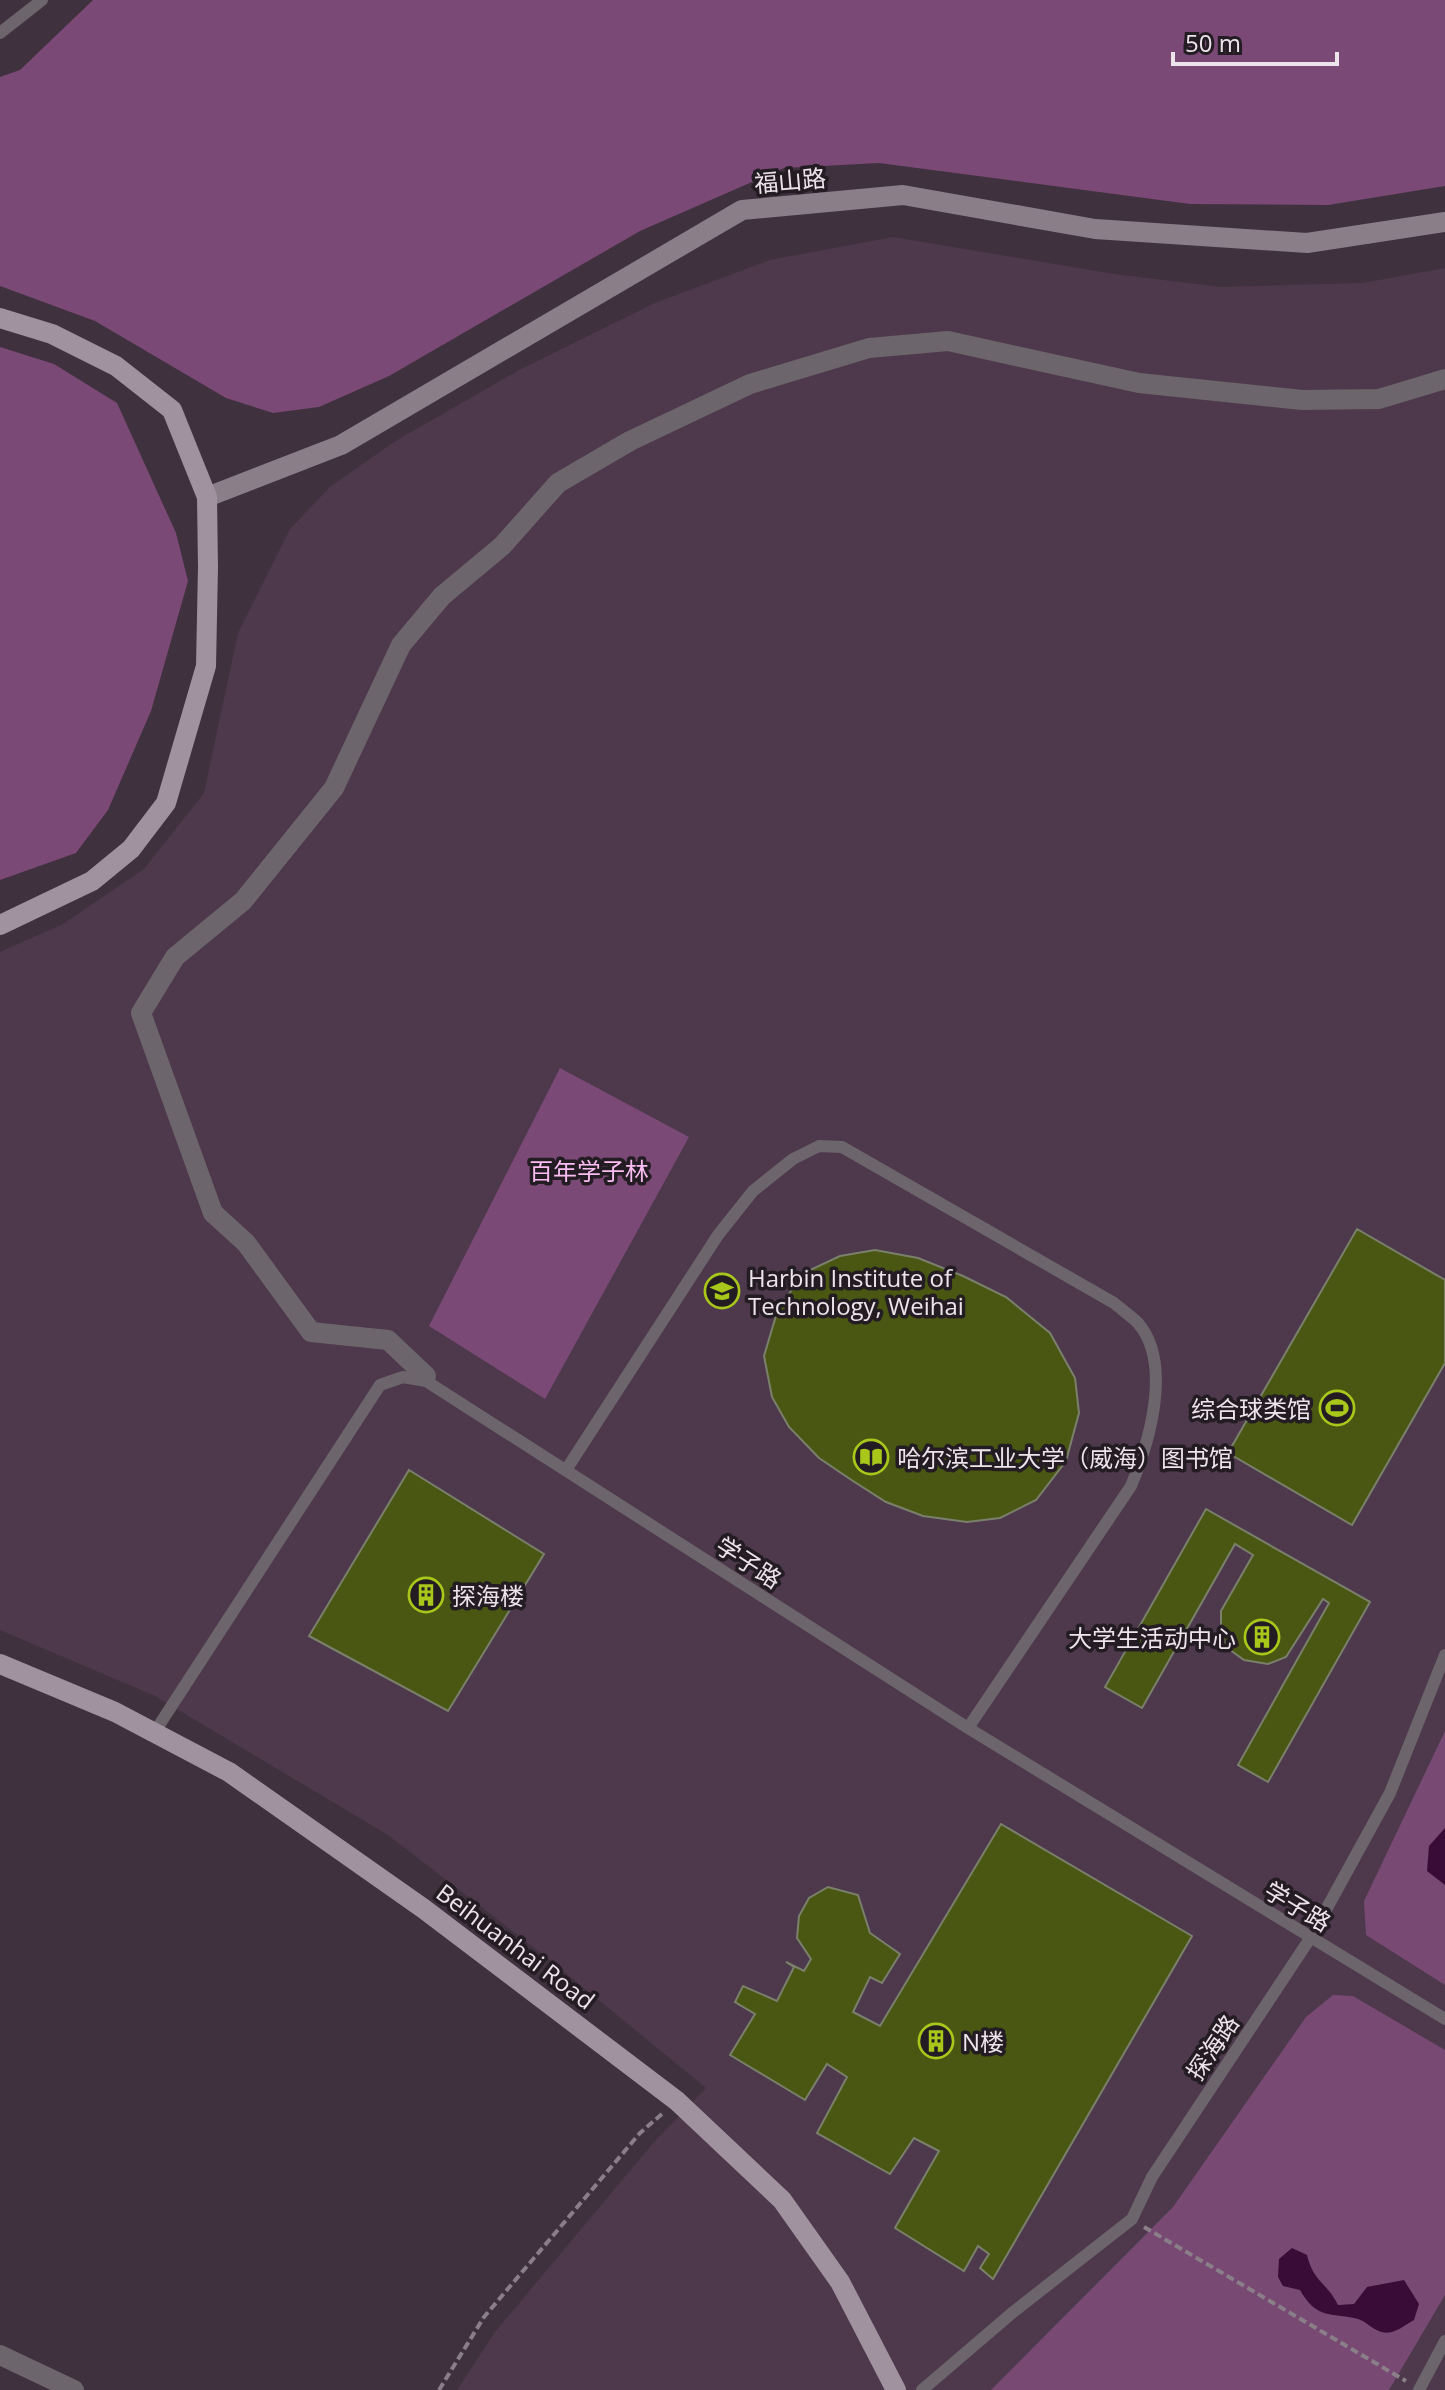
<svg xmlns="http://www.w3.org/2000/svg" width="1445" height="2390" font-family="'Open Sans','Noto Sans SC',sans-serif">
<rect width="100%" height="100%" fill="#40313e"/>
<!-- built -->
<path fill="#4d394b" d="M 893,237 L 1114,274 L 1221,287 L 1363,283 L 1445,268 L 1445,2390 L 457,2390 L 495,2332 L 653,2143 L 706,2088 L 551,1961 L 388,1835 L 155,1696 L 0,1630 L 0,952 L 63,924 L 144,869 L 204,793 L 238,633 L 290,529 L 331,486 L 394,442 L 521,369 L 655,303 L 770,260 Z"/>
<!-- green -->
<path fill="#774973" d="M 1445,1731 L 1445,1985 L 1366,1935 L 1364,1901 Z
M 1333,1995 L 1353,1996 L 1445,2050 L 1445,2295 L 1389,2390 L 991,2390 L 1173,2207 L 1306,2017 Z"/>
<!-- forest -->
<path fill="#7a4976" d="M 93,0 L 1445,0 L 1445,186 L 1328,205 L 1190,204 L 879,163 L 784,168 L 640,231 L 389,376 L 319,407 L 273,413 L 226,398 L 95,321 L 0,286 L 0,77 L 20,70 Z
M 0,347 L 54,364 L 117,403 L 176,533 L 188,581 L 151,711 L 108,810 L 76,853 L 0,880 Z
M 560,1068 L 689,1137 L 545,1399 L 429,1326 Z"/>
<!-- water -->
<path fill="#390c37" d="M 1445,1828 L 1445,1885 L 1427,1871 L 1429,1846 Z
M 1292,2248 L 1307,2255 C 1314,2283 1326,2281 1338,2305 L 1354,2304 L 1367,2287 L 1404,2280 L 1419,2304 L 1414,2320 C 1407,2324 1399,2330 1392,2332 C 1377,2336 1370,2323 1358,2319 C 1330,2312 1317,2320 1300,2290 L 1283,2286 L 1278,2277 L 1279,2259 Z"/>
<!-- building -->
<path fill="#4a5713" stroke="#7a806b" stroke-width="2" d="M 1357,1229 L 1445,1280 L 1445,1363 L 1352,1525 L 1228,1453 Z
M 875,1250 L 918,1258 L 963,1276 L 1006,1297 L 1050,1333 L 1075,1378 L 1079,1413 L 1066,1461 L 1036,1500 L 1000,1518 L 967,1522 L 923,1516 L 886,1502 L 853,1481 L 819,1458 L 789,1427 L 772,1397 L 764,1356 L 778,1309 L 804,1273 L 840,1256 Z
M 409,1470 L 544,1554 L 448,1711 L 309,1636 Z
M 1206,1509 L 1370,1602 L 1268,1782 L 1238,1765 L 1329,1603 L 1323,1599 L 1286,1657 L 1268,1664 L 1244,1660 L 1226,1647 L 1221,1628 L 1221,1611 L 1253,1555 L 1235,1544 L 1142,1708 L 1105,1687 Z
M 1001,1824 L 1192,1936 L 993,2279 L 980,2268 L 989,2254 L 978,2246 L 964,2271 L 895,2228 L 939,2151 L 914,2138 L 890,2174 L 817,2133 L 847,2077 L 827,2064 L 805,2100 L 730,2055 L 755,2014 L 735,2002 L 743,1986 L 777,2001 L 794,1967 L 786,1962 L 804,1971 L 811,1959 L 797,1938 L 799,1916 L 809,1898 L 828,1887 L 858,1895 L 870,1933 L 900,1954 L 882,1983 L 870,1977 L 853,2012 L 880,2026 Z"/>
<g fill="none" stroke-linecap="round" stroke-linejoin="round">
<!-- path -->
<path stroke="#8a7e88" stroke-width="4" stroke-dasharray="8 4" stroke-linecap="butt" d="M 1144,2227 L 1406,2381
M 439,2390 L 484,2317 L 640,2133 L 663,2113"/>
<!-- lane -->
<path stroke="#6d656c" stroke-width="12" d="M 0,33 L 42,0
M 566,1470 L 718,1235 L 753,1191 L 793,1159 L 819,1146 L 842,1147 L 1114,1303 C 1121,1309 1131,1316 1138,1323 C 1173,1364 1149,1443 1131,1486 L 968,1728
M 154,1733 L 380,1385 L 403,1377 L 426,1381 L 968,1728 L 1445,2019
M 922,2390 L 1012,2313 L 1132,2219 L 1152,2177 L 1311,1937 L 1390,1793 L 1445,1655
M 1419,2390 L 1445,2341"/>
<!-- street -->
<path stroke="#6d656c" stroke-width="20" d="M 426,1376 L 388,1340 L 311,1332 L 246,1243 L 213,1213 L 141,1013 L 175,957 L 243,901 L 334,788 L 401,645 L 442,596 L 502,546 L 558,483 L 630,441 L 750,384 L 869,348 L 948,341 L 1139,383 L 1302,400 L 1379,399 L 1445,379
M 0,2355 L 74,2390"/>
<!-- secondary -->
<path stroke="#8a7e89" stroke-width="20" d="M 207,497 L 341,445 L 742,210 L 903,195 L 1095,229 L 1307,243 L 1445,222"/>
<!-- primary -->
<path stroke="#a1929f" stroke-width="20" d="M 0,318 L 52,334 L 116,366 L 172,410 L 207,497 L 208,567 L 206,666 L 166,803 L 131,849 L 92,881 L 0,925
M 0,1664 L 115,1712 L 229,1772 L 424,1909 L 677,2101 L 782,2200 L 840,2282 L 896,2390"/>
</g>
<!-- icons -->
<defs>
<g id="university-ring" transform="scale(1.8)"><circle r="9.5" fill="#231c22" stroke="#a9c71b" stroke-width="1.5"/><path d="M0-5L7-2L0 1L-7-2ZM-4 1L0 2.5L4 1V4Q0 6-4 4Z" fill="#a9c71b"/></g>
<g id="stadium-ring" transform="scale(1.8)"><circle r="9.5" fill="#231c22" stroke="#a9c71b" stroke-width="1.5"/><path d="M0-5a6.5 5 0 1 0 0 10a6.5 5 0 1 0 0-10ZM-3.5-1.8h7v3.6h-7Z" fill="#a9c71b"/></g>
<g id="library-ring" transform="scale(1.8)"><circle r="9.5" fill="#231c22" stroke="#a9c71b" stroke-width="1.5"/><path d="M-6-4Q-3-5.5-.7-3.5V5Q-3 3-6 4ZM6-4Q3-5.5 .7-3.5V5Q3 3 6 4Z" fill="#a9c71b"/></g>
<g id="building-ring" transform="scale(1.8)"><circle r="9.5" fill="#231c22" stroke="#a9c71b" stroke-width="1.5"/><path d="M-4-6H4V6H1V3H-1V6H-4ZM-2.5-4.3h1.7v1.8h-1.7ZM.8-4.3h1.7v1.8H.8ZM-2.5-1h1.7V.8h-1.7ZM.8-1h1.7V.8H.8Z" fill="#a9c71b"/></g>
</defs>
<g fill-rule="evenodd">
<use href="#university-ring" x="722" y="1291"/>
<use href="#stadium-ring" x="1337" y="1408"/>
<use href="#library-ring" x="871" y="1457"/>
<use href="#building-ring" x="426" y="1595"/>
<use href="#building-ring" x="1262" y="1637"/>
<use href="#building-ring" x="936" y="2041"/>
</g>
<g text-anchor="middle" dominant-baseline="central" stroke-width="7" stroke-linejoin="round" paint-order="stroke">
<!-- street labels -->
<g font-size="24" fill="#ede3eb" stroke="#231c22">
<text transform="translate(790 180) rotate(-5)">福山路</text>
<text transform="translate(749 1562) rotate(33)">学子路</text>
<text transform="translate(1298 1906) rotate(31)">学子路</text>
<text transform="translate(516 1946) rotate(37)">Beihuanhai Road</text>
<text transform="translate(1212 2047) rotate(-56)">探海路</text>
</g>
<!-- park labels -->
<g font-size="24" fill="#f9bdf2" stroke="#231c22">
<text x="589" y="1170">百年学子林</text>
</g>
<!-- poi labels -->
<g font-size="24" fill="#ede3eb" stroke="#231c22" text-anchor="start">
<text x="748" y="1277">Harbin Institute of<tspan x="748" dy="28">Technology, Weihai</tspan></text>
<text x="1311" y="1408" text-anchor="end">综合球类馆</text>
<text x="897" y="1457">哈尔滨工业大学（威海）图书馆</text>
<text x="452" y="1595">探海楼</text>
<text x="1236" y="1637" text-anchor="end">大学生活动中心</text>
<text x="962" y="2041">N楼</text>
</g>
</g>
<!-- scale -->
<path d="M1173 52v12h164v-12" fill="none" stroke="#ede3eb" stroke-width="4"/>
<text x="1185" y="52" font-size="24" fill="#ede3eb" stroke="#231c22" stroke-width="6" paint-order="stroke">50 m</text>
</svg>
